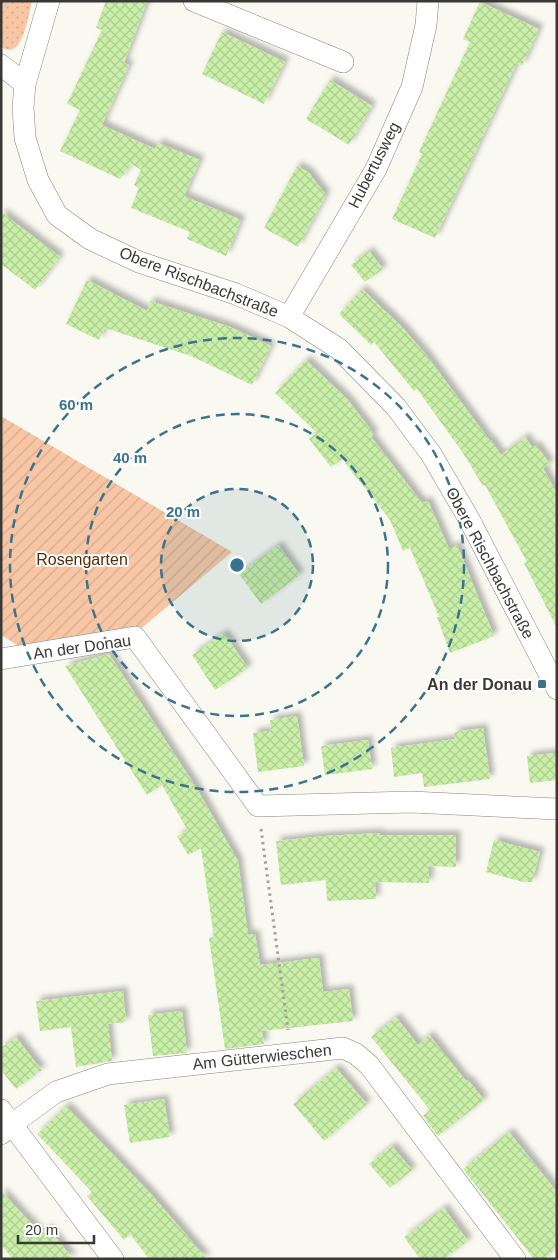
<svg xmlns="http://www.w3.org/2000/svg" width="558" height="1260" font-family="Helvetica,sans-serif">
<defs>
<pattern id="grass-dots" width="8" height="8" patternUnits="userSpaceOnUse" patternTransform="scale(1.25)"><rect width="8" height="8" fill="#f8c6a4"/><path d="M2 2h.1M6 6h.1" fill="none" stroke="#d5ab8e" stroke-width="1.8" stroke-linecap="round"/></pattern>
<pattern id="garden-furrows" width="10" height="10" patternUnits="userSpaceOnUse" patternTransform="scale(1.25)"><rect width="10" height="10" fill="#f8c6a4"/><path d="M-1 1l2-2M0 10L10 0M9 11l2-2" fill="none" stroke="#d5ab8e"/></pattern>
<pattern id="building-cross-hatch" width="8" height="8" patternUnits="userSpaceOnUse" patternTransform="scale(1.25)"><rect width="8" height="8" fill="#caefa8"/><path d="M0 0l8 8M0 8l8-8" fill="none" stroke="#aece91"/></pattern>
<filter id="shadow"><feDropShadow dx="4.5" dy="-4.5" stdDeviation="2.5" flood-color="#0004"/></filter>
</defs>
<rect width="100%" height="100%" fill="#f9f9f1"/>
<!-- grass -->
<path fill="url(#grass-dots)" d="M 1,1 L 32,1 C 29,13 24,45 13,49 C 8,51 5,49 1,47 Z"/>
<!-- garden -->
<path fill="url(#garden-furrows)" d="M 1,416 L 232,552 L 137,632 L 28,652 L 1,635 Z"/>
<!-- building -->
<path fill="url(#building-cross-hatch)" filter="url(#shadow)" d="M 106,1 L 147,1 L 124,63 L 129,65 L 102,125 L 155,149 L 158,143 L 200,160 L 184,196 L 241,220 L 226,256 L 187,239 L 190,232 L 131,208 L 139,188 L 134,185 L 141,170 L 132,164 L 120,179 L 60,151 L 80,110 L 67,104 L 102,30 L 96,28 Z
M 480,2 L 539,29 L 522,66 L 517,63 L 435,238 L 392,219 L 422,154 L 419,152 L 470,42 L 463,39 Z
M 222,32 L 285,62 L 264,104 L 202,74 Z
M 330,80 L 372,106 L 349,145 L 306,119 Z
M 297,166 L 308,172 L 326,195 L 298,247 L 264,228 Z
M 1,212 L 60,257 L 35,290 L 1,264 Z
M 369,251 L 383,269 L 365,282 L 351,265 Z
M 87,280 L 147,311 L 150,301 L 230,327 L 271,346 L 252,385 L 191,356 L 105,328 L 99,340 L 66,324 Z
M 362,289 L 403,328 L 427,356 L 490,441 L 491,440 L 501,455 L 525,437 L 532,447 L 536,445 L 550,464 L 543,468 L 557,494 L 557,628 L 524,563 L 527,562 L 485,485 L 483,486 L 463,453 L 417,389 L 414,391 L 374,342 L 371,345 L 339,314 Z
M 306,360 L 348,400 L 374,434 L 371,437 L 422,503 L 428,501 L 449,549 L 457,545 L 494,636 L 450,653 L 437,617 L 439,617 L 410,548 L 403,551 L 390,520 L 342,459 L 331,467 L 309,439 L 317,433 L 275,393 Z
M 278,545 L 300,575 L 261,604 L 239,574 Z
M 224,633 L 248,668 L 215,690 L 192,655 Z
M 109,654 L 197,789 L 238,861 L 248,935 L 255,934 L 260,965 L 319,958 L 323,992 L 349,989 L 353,1021 L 262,1031 L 264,1044 L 225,1049 L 209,938 L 214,937 L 201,848 L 188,855 L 177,836 L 188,831 L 162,785 L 147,795 L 65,666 Z
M 297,716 L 304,766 L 258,772 L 253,733 L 271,731 L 270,720 Z
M 483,728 L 490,779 L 424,787 L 422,773 L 394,777 L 391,748 L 455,739 L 454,732 Z
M 368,740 L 372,769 L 325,775 L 321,746 Z
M 555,753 L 557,780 L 530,783 L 527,756 Z
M 379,833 L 380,835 L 456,835 L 456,867 L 429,866 L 429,883 L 375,882 L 376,899 L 327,901 L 326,880 L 281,885 L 276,841 L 325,836 Z
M 494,840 L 540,852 L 532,882 L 523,882 L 486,872 Z
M 123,991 L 126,1022 L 108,1024 L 112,1061 L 76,1067 L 71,1027 L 40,1031 L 36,1001 Z
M 182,1011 L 187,1053 L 153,1056 L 148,1015 Z
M 396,1017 L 418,1045 L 429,1035 L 466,1081 L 468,1080 L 484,1100 L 438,1136 L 423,1116 L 430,1110 L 371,1037 Z
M 16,1037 L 42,1071 L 33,1072 L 36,1074 L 16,1089 L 1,1070 L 1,1048 Z
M 336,1068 L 367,1104 L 324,1141 L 293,1104 Z
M 164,1099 L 170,1137 L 130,1143 L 124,1105 Z
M 66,1106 L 151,1194 L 207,1259 L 149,1259 L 130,1234 L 124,1240 L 87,1196 L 92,1192 L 37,1134 Z
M 509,1132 L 557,1192 L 557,1248 L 544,1259 L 534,1259 L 463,1169 Z
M 392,1146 L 412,1170 L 390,1188 L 369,1164 Z
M 1,1191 L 41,1234 L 48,1228 L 73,1259 L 13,1259 L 1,1245 Z
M 444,1208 L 468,1241 L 444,1259 L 420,1259 L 404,1237 Z"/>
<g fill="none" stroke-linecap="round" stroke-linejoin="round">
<!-- street casing -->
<g stroke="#86867f" stroke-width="22">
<path id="street" d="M 49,1 L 25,84 L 23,107 L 25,138 L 38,180 L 57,215 L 90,239 L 139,262 L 236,294 L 289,317 L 339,349 L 396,407 L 431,454 L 469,519 L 557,689
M 194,1 L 343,62
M 1,65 L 25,84
M 289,317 L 376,169 L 412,87 L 426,25 L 428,1
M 1,659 L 135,637 L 258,806 L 411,802 L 557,809
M 1,1110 L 113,1259
M 1,1134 L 11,1125 L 56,1092 L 108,1074 L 343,1048 L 356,1054 L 369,1065 L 515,1259"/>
</g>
<!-- path -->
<path stroke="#a3a39d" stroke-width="3" stroke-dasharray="2.5 4" stroke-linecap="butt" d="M 261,829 L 288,1030"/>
<!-- street -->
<use href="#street" stroke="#fff" stroke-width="21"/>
</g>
<!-- distance rings -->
<circle cx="237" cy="565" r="76" fill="#3a738d" fill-opacity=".12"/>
<g fill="none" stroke="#3a738d" stroke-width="2.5" stroke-dasharray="9 6">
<circle cx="237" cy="565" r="76"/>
<circle cx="237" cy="565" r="151"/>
<circle cx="237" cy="565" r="227"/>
</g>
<!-- markers -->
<rect fill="#3a738d" stroke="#fff" stroke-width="2" x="537" y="679" width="10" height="10" rx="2.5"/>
<g text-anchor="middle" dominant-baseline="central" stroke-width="4" stroke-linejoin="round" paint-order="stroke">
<!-- street labels -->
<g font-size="16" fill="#393936" stroke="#fff">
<text transform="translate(374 165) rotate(-63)">Hubertusweg</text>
<text transform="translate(199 282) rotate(21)">Obere Rischbachstraße</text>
<text transform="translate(490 563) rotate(62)">Obere Rischbachstraße</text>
<text transform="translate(82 647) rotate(-8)">An der Donau</text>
<text transform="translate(262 1057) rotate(-6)">Am Gütterwieschen</text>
</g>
<!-- park labels -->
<g font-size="16" fill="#572c07" stroke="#fff">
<text x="82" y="559">Rosengarten</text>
</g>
<!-- poi labels -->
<g font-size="16" font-weight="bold" fill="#393936" stroke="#fff" text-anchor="end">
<text x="532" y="684">An der Donau</text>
</g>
</g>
<circle cx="237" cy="565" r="8" fill="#3a738d" stroke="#fff" stroke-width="2.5"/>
<g font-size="15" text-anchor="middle" font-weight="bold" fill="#3a738d" stroke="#fff" stroke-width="4" stroke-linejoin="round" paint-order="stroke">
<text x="76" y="410">60 m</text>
<text x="130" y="463">40 m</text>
<text x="183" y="517">20 m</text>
</g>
<!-- border -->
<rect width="558" height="1260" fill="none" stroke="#393936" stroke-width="5"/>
<!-- scale -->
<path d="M18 1235v8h76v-8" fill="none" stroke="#393936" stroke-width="2.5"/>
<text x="25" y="1235" font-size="15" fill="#393936" stroke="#ffffff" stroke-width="4" paint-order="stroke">20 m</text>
</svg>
